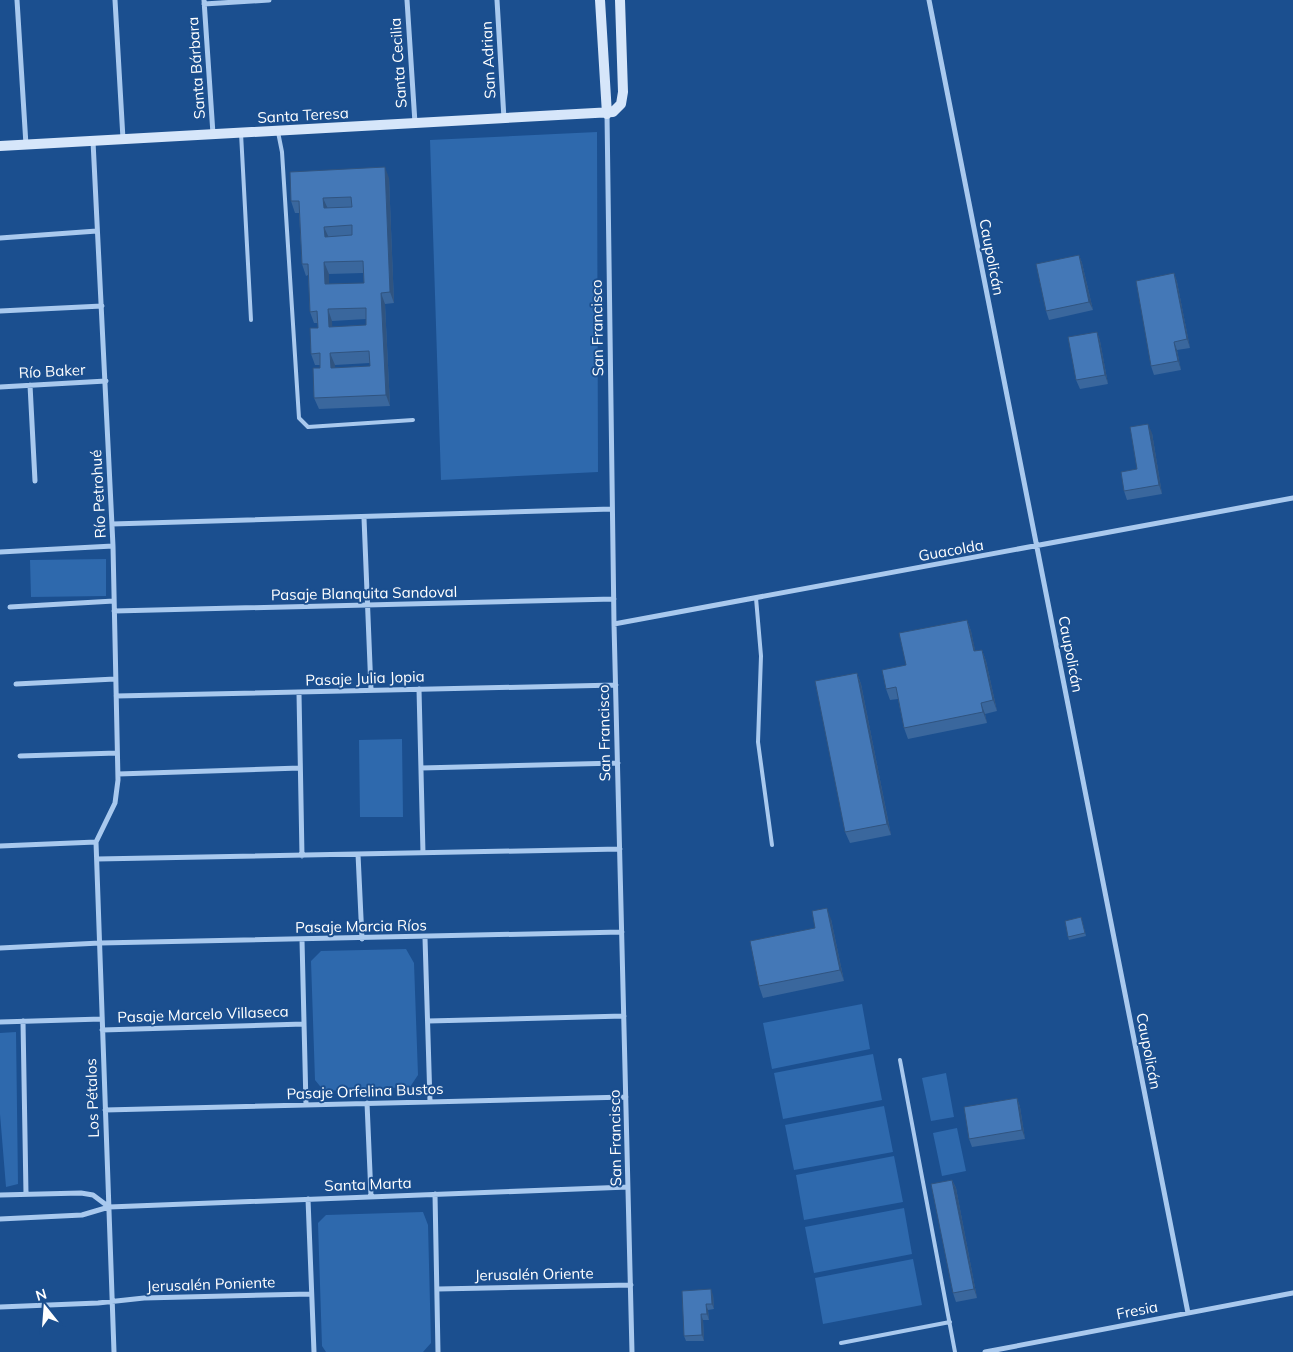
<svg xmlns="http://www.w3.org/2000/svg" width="1293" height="1352" font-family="Mulish,sans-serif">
<rect width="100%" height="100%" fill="#1b4f8f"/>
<!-- green -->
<path fill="#2e69ad" d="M 597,132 L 598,472 L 441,480 L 430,140 Z
M 106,559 L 106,596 L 31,597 L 30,560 Z
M 402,739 L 403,817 L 360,817 L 359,740 Z
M 406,949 L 414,963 L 418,1075 L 410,1087 L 324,1091 L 315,1080 L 311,961 L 321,951 Z
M 862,1004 L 870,1049 L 772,1069 L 763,1023 Z
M 16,1032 L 18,1184 L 6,1187 L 0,1114 L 0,1033 Z
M 873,1054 L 882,1100 L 783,1119 L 774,1073 Z
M 946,1073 L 954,1117 L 931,1121 L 922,1078 Z
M 884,1106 L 893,1152 L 794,1170 L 785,1125 Z
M 957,1128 L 966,1171 L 942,1176 L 933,1133 Z
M 894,1156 L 903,1202 L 804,1220 L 796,1175 Z
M 904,1208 L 912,1254 L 814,1273 L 805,1227 Z
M 423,1212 L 428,1225 L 431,1343 L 423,1352 L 326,1352 L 322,1346 L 318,1223 L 326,1215 Z
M 913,1259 L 922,1305 L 823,1324 L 815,1278 Z"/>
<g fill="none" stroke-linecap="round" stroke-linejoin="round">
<!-- lane -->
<path stroke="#a9c9ee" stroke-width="4" d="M 278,132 L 282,152 L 299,418 L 308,427 L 413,420
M 241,133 L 251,320
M 756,598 L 761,656 L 758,742 L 772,845
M 900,1060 L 955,1352
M 841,1343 L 950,1322"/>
<!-- street -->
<path stroke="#a9c9ee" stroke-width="5" d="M 17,0 L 26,145
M 115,0 L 123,139
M 204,0 L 213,134
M 407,0 L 415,123
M 497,0 L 504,119
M 929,0 L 1188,1313
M 204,4 L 269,0
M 607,114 L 614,624 L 632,1352
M 93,141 L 113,546 L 118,780 L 115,803 L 96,842 L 114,1352
M 0,238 L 97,231
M 0,311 L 102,306
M 30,385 L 35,481
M 0,387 L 106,381
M 364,518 L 371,690
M 112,524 L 612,509
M 0,552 L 113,546
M 10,607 L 114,601
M 114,611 L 614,599
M 614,624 L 1293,498
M 16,684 L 115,679
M 419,689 L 423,853
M 299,693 L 302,856
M 116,696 L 616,685
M 20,756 L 117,753
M 421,768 L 618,763
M 118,774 L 300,768
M 0,846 L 96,842
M 358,854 L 362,939
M 97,859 L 620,849
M 425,938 L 430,1102
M 302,940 L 306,1105
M 0,948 L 100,943 L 622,932
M 23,1021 L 26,1194
M 428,1021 L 624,1016
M 0,1022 L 102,1019
M 102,1030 L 304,1024
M 367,1103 L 371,1196
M 105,1110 L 626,1097
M 435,1194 L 438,1352
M 0,1195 L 81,1193 L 93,1195 L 109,1207
M 308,1199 L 314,1352
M 0,1219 L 82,1215 L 109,1207 L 628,1187
M 438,1289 L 631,1285
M 0,1307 L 98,1303 L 144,1298 L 311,1294
M 985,1352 L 1293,1293"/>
<!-- secondary -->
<path stroke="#d6e6fa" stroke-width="10" d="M 600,0 L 607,114
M 0,146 L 613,112 L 621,104 L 623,92 L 620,0"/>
</g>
<!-- wall -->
<path fill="#3a679d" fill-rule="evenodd" d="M 389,178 L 394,303 L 385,304 L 390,406 L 319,409 L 314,398 L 320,368 L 320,365 L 315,365 L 311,354 L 318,328 L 318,323 L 314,323 L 310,312 L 308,275 L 306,276 L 302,264 L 299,213 L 295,213 L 291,201 ZM 363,273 L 364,283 L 329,284 L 329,274 ZM 366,319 L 366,325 L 332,327 L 332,321 ZM 370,363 L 370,366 L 335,368 L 335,365 Z
M 1079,255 L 1082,263 L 1093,310 L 1049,320 L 1046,311 Z
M 1174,273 L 1177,282 L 1190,348 L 1177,350 L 1181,370 L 1154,375 L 1151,366 Z
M 1097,332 L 1100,341 L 1108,384 L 1080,389 L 1076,380 Z
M 1152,433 L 1162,494 L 1127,500 L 1124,491 L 1137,469 Z
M 967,620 L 971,631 L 975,651 L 982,650 L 986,661 L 997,711 L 985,714 L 987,723 L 908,739 L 904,728 L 898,699 L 890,700 L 886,689 L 906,665 Z
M 857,673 L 861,684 L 891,835 L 850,843 L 845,832 Z
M 1081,917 L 1086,936 L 1069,940 L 1068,937 Z
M 831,919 L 844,981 L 763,998 L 759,986 Z
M 1017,1098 L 1020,1107 L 1025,1139 L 972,1147 L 969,1139 Z
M 952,1180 L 956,1188 L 977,1298 L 956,1302 L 953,1293 Z
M 713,1295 L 714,1309 L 708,1310 L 709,1320 L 703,1320 L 704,1341 L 686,1341 L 684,1336 Z"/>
<!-- shaded-wall -->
<path fill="#305480" d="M 385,167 L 389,178 L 394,303 L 390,292 Z
M 323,198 L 328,209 L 324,208 Z
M 324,227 L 329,238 L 325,237 Z
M 1079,255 L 1082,263 L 1093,310 L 1089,302 Z
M 324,262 L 329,274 L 329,296 L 325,284 Z
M 1174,273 L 1177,282 L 1190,348 L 1187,339 Z
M 381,293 L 385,304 L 390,406 L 386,395 Z
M 328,309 L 332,321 L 333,338 L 329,327 Z
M 1097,332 L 1100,341 L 1108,384 L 1105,375 Z
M 1174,342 L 1177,350 L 1181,370 L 1178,361 Z
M 330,353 L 335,365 L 335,379 L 331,368 Z
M 1148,424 L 1152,433 L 1162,494 L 1159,485 Z
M 967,620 L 971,631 L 978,663 L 974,651 Z
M 982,650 L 986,661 L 997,711 L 993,700 Z
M 857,673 L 861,684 L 891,835 L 887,824 Z
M 981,703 L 985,714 L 987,723 L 983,712 Z
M 827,908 L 831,919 L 844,981 L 840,970 Z
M 1017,1098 L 1020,1107 L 1025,1139 L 1022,1130 Z
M 952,1180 L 956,1188 L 977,1298 L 974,1289 Z
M 711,1289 L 713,1295 L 714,1309 L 712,1304 Z
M 706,1304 L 708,1310 L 709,1320 L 707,1314 Z
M 701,1314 L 703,1320 L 704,1341 L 702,1335 Z"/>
<!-- building -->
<path fill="#4478b7" stroke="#305480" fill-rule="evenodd" d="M 385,167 L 390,292 L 381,293 L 386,395 L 314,398 L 313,368 L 320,368 L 320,353 L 311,354 L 310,328 L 318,328 L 317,311 L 310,312 L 308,264 L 302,264 L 299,201 L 291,201 L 290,172 ZM 351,197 L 352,207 L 324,208 L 323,198 ZM 352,225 L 352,235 L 325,237 L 324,227 ZM 363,261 L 364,283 L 325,284 L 324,262 ZM 366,308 L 366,325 L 329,327 L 328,309 ZM 369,351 L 370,366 L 331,368 L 330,353 Z
M 1079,255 L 1089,302 L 1046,311 L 1036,264 Z
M 1174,273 L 1187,339 L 1174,342 L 1178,361 L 1151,366 L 1136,281 Z
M 1097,332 L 1105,375 L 1076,380 L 1068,337 Z
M 1148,424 L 1159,485 L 1124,491 L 1121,472 L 1137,469 L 1130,427 Z
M 967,620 L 974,651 L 982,650 L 993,700 L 981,703 L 983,712 L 904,728 L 896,687 L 886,689 L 882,670 L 906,665 L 899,633 Z
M 857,673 L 887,824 L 845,832 L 815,681 Z
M 827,908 L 840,970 L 759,986 L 750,941 L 815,928 L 812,911 Z
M 1081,917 L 1085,933 L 1068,937 L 1065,921 Z
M 1017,1098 L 1022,1130 L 969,1139 L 964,1107 Z
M 952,1180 L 974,1289 L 953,1293 L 931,1184 Z
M 711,1289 L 712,1304 L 706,1304 L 707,1314 L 701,1314 L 702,1335 L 684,1336 L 682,1291 Z"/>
<g text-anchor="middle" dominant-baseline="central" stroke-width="4" stroke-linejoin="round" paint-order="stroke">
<!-- street labels -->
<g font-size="15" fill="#fff" stroke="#1b4f8f">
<text transform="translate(488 60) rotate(-93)">San Adrian</text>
<text transform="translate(398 63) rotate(-94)">Santa Cecilia</text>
<text transform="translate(196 68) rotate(-94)">Santa Bárbara</text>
<text transform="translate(303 115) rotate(-3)">Santa Teresa</text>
<text transform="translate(992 257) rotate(79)">Caupolicán</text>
<text transform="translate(597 328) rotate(-91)">San Francisco</text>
<text transform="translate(52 371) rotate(-3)">Río Baker</text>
<text transform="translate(98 494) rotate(-93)">Río Petrohué</text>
<text transform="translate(951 550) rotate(-10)">Guacolda</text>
<text transform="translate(364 593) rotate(-1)">Pasaje Blanquita Sandoval</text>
<text transform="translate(1071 654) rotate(79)">Caupolicán</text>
<text transform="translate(365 678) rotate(-2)">Pasaje Julia Jopia</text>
<text transform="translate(604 733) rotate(-91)">San Francisco</text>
<text transform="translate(361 926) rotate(-1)">Pasaje Marcia Ríos</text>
<text transform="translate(203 1014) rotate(-2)">Pasaje Marcelo Villaseca</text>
<text transform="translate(1149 1051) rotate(79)">Caupolicán</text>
<text transform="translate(365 1091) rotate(-2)">Pasaje Orfelina Bustos</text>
<text transform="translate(92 1098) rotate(-92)">Los Pétalos</text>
<text transform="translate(615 1138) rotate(-91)">San Francisco</text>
<text transform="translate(368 1184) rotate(-2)">Santa Marta</text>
<text transform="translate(534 1274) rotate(-1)">Jerusalén Oriente</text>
<text transform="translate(211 1284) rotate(-2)">Jerusalén Poniente</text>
<text transform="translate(1137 1310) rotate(-11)">Fresia</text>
</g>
</g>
<!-- north arrow -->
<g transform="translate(45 1307) rotate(343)" stroke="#1b4f8f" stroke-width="4" paint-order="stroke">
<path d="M0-4L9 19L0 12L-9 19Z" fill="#ffffff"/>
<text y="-8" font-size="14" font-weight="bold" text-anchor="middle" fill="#ffffff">N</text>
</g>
</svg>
